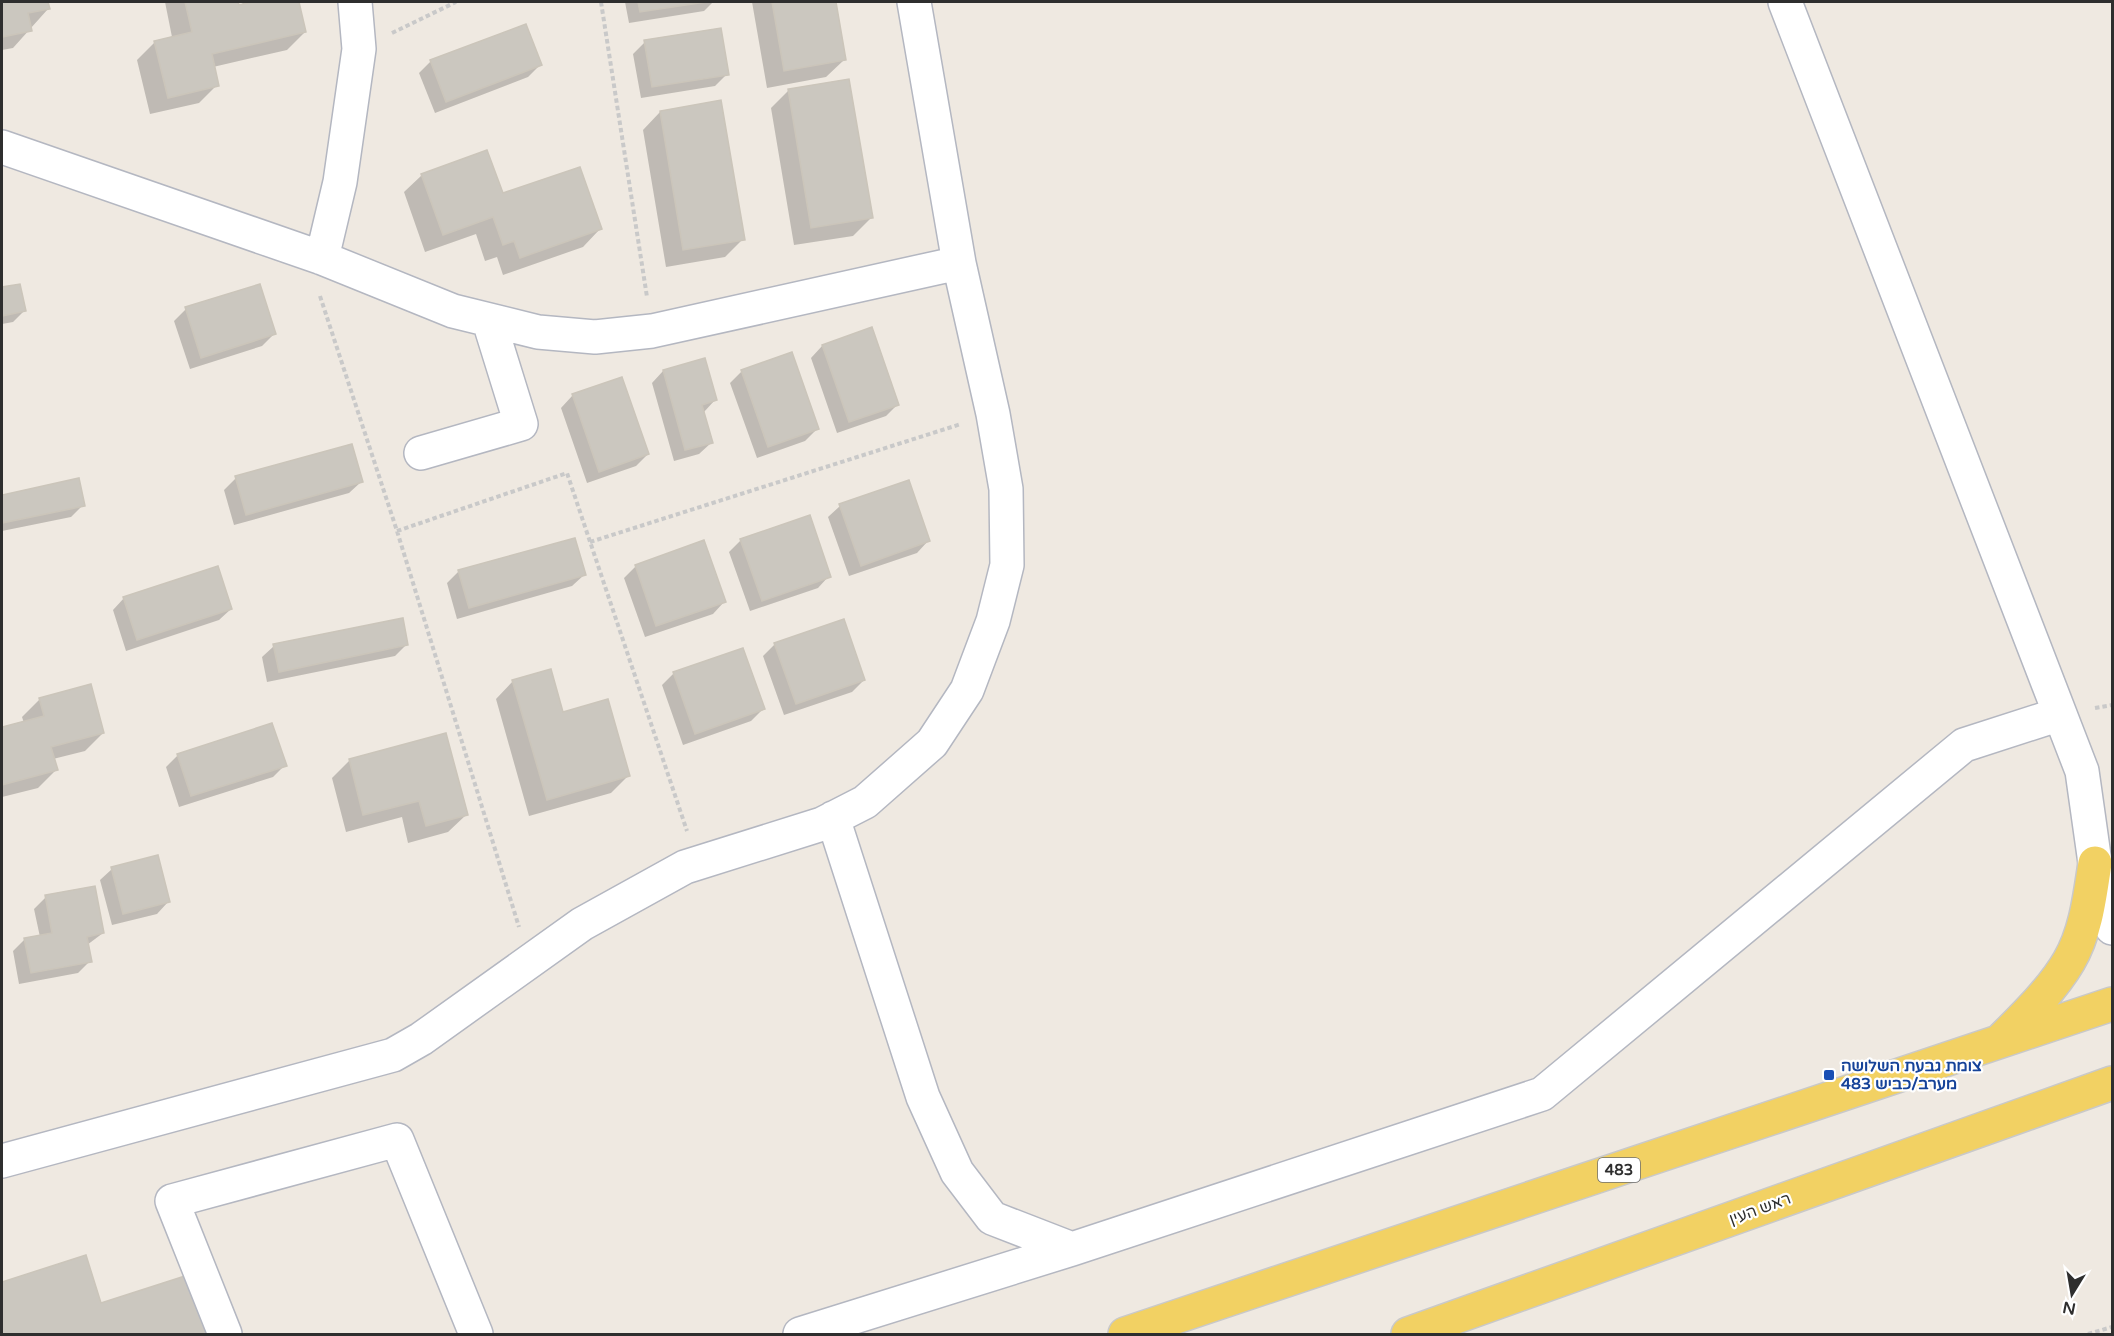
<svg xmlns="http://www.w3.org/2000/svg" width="2114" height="1336" font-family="'Varela Round',Heebo,sans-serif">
<rect width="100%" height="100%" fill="#efe9e1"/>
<!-- shadow -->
<path fill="#0003" d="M 2,2 L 47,2 L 48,9 L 13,48 L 2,50 Z
M 165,2 L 237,2 L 238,6 L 243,5 L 242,2 L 297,2 L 305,32 L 287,50 L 213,67 L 217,85 L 199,103 L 150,114 L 137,60 L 155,42 L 172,37 Z
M 625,2 L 713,2 L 704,11 L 629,23 Z
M 752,2 L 834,2 L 844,60 L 826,77 L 767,88 Z
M 645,42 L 727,74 L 715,86 L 641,98 L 633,54 Z
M 431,61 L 540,65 L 528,77 L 435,113 L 419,73 Z
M 788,91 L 871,218 L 853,236 L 794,245 L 771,108 Z
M 660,112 L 743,239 L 725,257 L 666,267 L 643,130 Z
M 422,175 L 502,195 L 600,229 L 583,247 L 503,275 L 497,257 L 485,261 L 476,234 L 425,252 L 404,192 Z
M 19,285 L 25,310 L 13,322 L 2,324 L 2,289 Z
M 186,309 L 274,334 L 262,346 L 190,369 L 174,321 Z
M 822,346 L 898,404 L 886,416 L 837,433 L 811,358 Z
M 663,371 L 715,400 L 704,412 L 711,443 L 699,454 L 674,461 L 652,383 Z
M 742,371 L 817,429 L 805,441 L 757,458 L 730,383 Z
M 621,379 L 648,454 L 636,466 L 587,483 L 561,408 L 572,396 Z
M 236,478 L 361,482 L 349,493 L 234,525 L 224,490 Z
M 78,480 L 83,505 L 71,517 L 2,531 L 2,496 Z
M 840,506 L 928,541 L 917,553 L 849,576 L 828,517 Z
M 741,540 L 829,576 L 818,588 L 750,611 L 729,552 Z
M 636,566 L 724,602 L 713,614 L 645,637 L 624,578 Z
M 459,571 L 584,575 L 572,586 L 457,619 L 447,583 Z
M 124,598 L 231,609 L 219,620 L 126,651 L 113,610 Z
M 775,644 L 864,680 L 852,692 L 784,715 L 763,656 Z
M 406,645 L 395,656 L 267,682 L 262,657 L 274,646 Z
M 674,673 L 763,709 L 751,721 L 683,745 L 662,685 Z
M 513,681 L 562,714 L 629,775 L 611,793 L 529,816 L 496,699 Z
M 40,699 L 103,733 L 85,751 L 53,759 L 56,770 L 38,788 L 2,797 L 2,729 L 24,723 L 22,717 Z
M 178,755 L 285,765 L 273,777 L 179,807 L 166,767 Z
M 350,760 L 466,815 L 448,832 L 408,843 L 402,817 L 346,832 L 332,778 Z
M 112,869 L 168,902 L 157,914 L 112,925 L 100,880 Z
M 46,897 L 103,933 L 87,945 L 90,961 L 78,973 L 19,984 L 13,951 L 25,939 L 40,937 L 34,909 Z
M 85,1257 L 100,1304 L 187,1277 L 206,1334 L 2,1334 L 2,1284 Z"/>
<!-- building -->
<path fill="#cbc7bf" stroke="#cbc5ba" stroke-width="1.5" d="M 2,2 L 48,2 L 50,9 L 28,13 L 32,31 L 2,37 Z
M 185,2 L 238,2 L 239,5 L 252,2 L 299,2 L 306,32 L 212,54 L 219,86 L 168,98 L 154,41 L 192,32 Z
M 638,2 L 706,2 L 640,12 Z
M 772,2 L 836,2 L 846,60 L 784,71 Z
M 526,24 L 542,65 L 446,102 L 430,60 Z
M 721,28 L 729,75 L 652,87 L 644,40 Z
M 849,79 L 873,218 L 811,228 L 788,89 Z
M 721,100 L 745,240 L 683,250 L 660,111 Z
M 487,150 L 503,193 L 580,167 L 602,229 L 520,258 L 514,241 L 503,245 L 493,217 L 443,235 L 421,174 Z
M 20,284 L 26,311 L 2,316 L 2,287 Z
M 260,284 L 276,334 L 201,358 L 185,307 Z
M 872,327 L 899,405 L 849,422 L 822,345 Z
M 792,352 L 819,429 L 768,447 L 741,370 Z
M 705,358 L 717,400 L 702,405 L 713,443 L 685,450 L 663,370 Z
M 622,377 L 649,454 L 599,472 L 572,394 Z
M 352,444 L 363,482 L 246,515 L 235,476 Z
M 79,478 L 85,506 L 2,523 L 2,495 Z
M 909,480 L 930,541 L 861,566 L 839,504 Z
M 810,515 L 831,577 L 762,601 L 740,539 Z
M 575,538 L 586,575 L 469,608 L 458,570 Z
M 704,540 L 726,602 L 656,626 L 635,565 Z
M 218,566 L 232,609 L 137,640 L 123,597 Z
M 403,618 L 408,645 L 279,672 L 273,644 Z
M 844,619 L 865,680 L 796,704 L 774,643 Z
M 743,648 L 765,709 L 695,734 L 673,672 Z
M 551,669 L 563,712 L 608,699 L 630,776 L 547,800 L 512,680 Z
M 91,684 L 104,733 L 51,747 L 58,770 L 2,785 L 2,727 L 44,716 L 39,698 Z
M 272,723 L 287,766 L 191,796 L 177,754 Z
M 446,733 L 468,815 L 426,826 L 419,801 L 363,815 L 349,759 Z
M 158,855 L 170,902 L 123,914 L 111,867 Z
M 95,886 L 104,933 L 87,937 L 92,962 L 31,973 L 24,938 L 52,933 L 45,895 Z
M 86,1255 L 101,1303 L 188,1275 L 208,1334 L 2,1334 L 2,1282 Z"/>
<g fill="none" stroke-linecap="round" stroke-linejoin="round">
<!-- minor casing -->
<g stroke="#b4b7c1" stroke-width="36">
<path id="minor" d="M 1785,2 L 2082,771 L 2095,863 L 2112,928
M 2,147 L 322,258 L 453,311 L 538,332 L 595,337 L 652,331 L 959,263
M 322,258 L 340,182 L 359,49 L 355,2
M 421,453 L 521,424 L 489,321
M 833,818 L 923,1097 L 957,1172 L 992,1218 L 1072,1249
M 2,1161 L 393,1055 L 421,1039 L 582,924 L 685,867 L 822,824 L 865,802 L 932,743 L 967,690 L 993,621 L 1007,565 L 1006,489 L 993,414 L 959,263 L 914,2
M 225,1334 L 172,1201 L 397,1140 L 476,1334
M 800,1334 L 1072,1249 L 1542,1094 L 1964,745 L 2060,714"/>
</g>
<!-- major casing -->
<g stroke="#c9c9c9" stroke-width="36">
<path id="major" d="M 2002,1039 C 2025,1016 2052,990 2069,961 C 2086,932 2090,896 2095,863
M 1125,1334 L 2112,1004
M 1408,1334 L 2112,1083"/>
</g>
<!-- path -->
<path stroke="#c9c9c9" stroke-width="4" stroke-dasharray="4.5 3" stroke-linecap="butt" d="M 601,2 L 647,297
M 392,33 L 456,2
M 320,296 L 397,531 L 519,927
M 397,531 L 567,473 L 687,831
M 590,542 L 961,424
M 2095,708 L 2112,705
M 2088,1334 L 2112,1327"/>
<!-- minor -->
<use href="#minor" stroke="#fff" stroke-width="33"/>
<!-- major -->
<use href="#major" stroke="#f2d163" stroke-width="33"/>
</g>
<!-- markers -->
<rect fill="#1a4fb4" stroke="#fff" stroke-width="2" x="1823" y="1069" width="12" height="12" rx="3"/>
<g text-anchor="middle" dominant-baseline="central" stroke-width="4.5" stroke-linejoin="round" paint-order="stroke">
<!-- shield labels -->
<rect fill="#fff" stroke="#6d6d6d" stroke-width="1.5" x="1598" y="1158" width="42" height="24" rx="4.5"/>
<g font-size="15" font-weight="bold" fill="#2e2e2e">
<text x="1619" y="1170">483</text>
</g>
<!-- transit labels -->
<g font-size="16" font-weight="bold" fill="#164399" stroke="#fff" text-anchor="start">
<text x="1841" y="1066">צומת גבעת השלושה<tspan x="1841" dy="18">מערב/כביש 483</tspan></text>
</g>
<!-- street labels -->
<g font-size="16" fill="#2e2e2e" stroke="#fff">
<text transform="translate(1760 1209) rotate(-20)">ראש העין</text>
</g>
</g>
<!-- border -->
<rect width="2114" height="1336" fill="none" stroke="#2e2e2e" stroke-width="6"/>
<!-- north arrow -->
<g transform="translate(2072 1294) rotate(191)" stroke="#ffffff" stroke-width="4.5" paint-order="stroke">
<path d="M0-4.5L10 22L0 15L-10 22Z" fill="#2e2e2e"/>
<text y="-9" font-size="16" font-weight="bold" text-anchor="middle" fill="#2e2e2e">N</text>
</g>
</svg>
